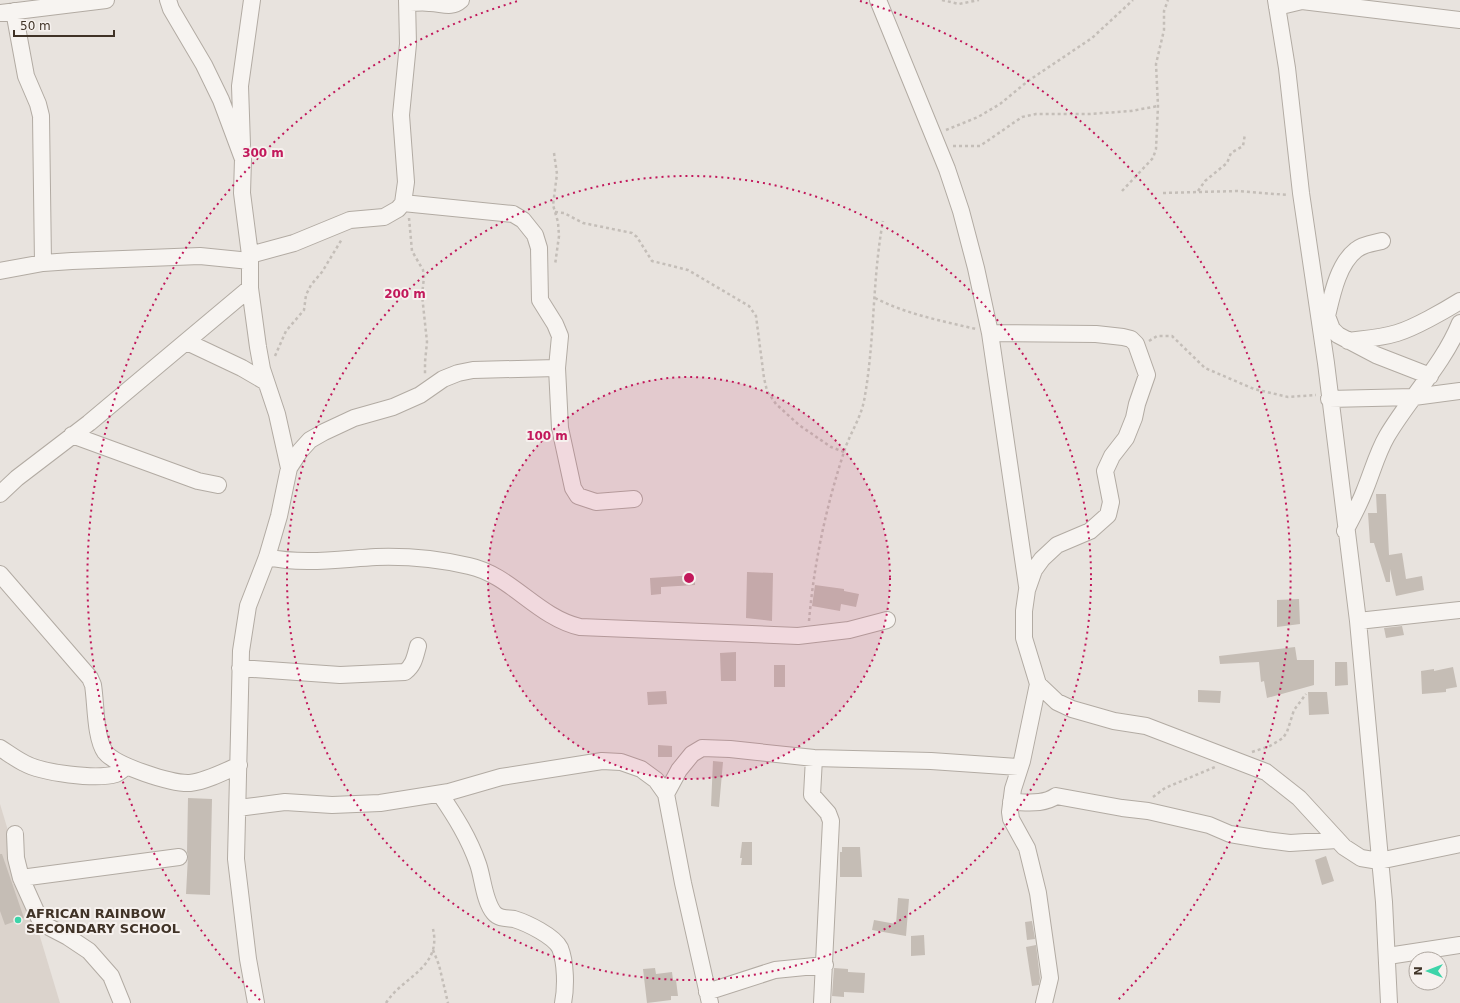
<svg xmlns="http://www.w3.org/2000/svg" width="1460" height="1003" font-family="'DejaVu Sans',sans-serif">
<rect width="100%" height="100%" fill="#e8e3de"/>
<!-- built -->
<path fill="#dbd3cc" d="M 0,804 L 60,1003 L 0,1003 Z"/>
<!-- building -->
<path fill="#c5bdb5" d="M 1376,494 L 1386,494 L 1389,555 L 1402,553 L 1406,579 L 1422,576 L 1424,590 L 1396,596 L 1390,569 L 1390,582 L 1386,582 L 1374,543 L 1370,543 L 1368,513 L 1377,513 Z
M 747,572 L 773,573 L 772,621 L 746,618 Z
M 695,575 L 695,585 L 661,587 L 661,594 L 651,595 L 650,578 Z
M 815,585 L 844,589 L 844,591 L 859,594 L 856,607 L 841,604 L 840,611 L 812,606 Z
M 1299,599 L 1300,624 L 1277,627 L 1277,600 Z
M 1402,626 L 1404,635 L 1386,638 L 1384,628 Z
M 1295,647 L 1297,660 L 1314,660 L 1314,685 L 1267,698 L 1264,681 L 1261,682 L 1259,662 L 1220,664 L 1219,656 Z
M 736,652 L 736,681 L 721,681 L 720,653 Z
M 1335,662 L 1347,662 L 1348,685 L 1335,686 Z
M 774,665 L 785,665 L 785,687 L 774,687 Z
M 1453,667 L 1457,687 L 1446,689 L 1446,692 L 1422,694 L 1421,671 L 1434,669 L 1434,671 Z
M 1198,690 L 1221,691 L 1220,703 L 1198,702 Z
M 666,691 L 667,704 L 648,705 L 647,692 Z
M 1308,692 L 1327,692 L 1329,714 L 1309,715 Z
M 658,745 L 672,746 L 672,757 L 658,757 Z
M 713,761 L 723,762 L 719,807 L 711,806 Z
M 188,798 L 212,799 L 210,895 L 186,894 L 188,856 L 187,852 Z
M 742,842 L 752,842 L 752,865 L 741,865 L 742,858 L 740,858 Z
M 842,847 L 860,847 L 862,877 L 840,877 L 840,852 L 842,852 Z
M 0,854 L 2,854 L 24,918 L 5,925 L 0,911 Z
M 1326,856 L 1334,881 L 1322,885 L 1315,860 Z
M 898,898 L 909,899 L 906,936 L 872,930 L 874,920 L 896,924 Z
M 1032,921 L 1035,939 L 1027,940 L 1025,922 Z
M 924,935 L 925,955 L 911,956 L 911,936 Z
M 1036,945 L 1040,978 L 1039,985 L 1032,986 L 1026,947 Z
M 655,968 L 656,974 L 672,972 L 673,980 L 676,980 L 678,996 L 671,996 L 671,1000 L 647,1003 L 643,969 Z
M 834,968 L 848,969 L 848,972 L 865,973 L 864,993 L 844,992 L 844,997 L 832,996 Z"/>
<g fill="none" stroke-linecap="round" stroke-linejoin="round">
<!-- minor casing -->
<g stroke="#b2aba3" stroke-width="18">
<path id="minor" d="M 168,0 L 171,9 L 204,65 L 221,100 L 243,159 L 242,193 L 250,255 L 250,288 L 258,347 L 262,369 L 277,414 L 289,468
M 878,0 L 947,169 L 961,211 L 976,268 L 990,333 L 1027,586
M 1276,0 L 1287,68 L 1301,193 L 1326,363 L 1358,621 L 1384,902 L 1389,1003
M 407,3 C 415,3 423,2 430,3 C 442,3 451,9 461,0
M 1277,7 L 1302,1 L 1460,20
M 14,11 L 26,76 L 38,104 L 41,116 L 43,263
M 0,13 L 106,0
M 242,145 L 240,86 L 252,0
M 403,203 L 513,214 L 523,220 L 535,235 L 539,248 L 540,300 L 555,324 L 560,336 L 557,368 L 560,428 L 573,488 L 578,496 L 596,502 L 634,499
M 250,255 L 294,243 L 350,220 L 384,217 L 398,209 L 403,203 L 406,182 L 401,115 L 408,44 L 407,0
M 0,271 L 43,263 L 72,261 L 200,256 L 250,261
M 1319,316 L 1327,316 L 1332,329 L 1338,335 L 1376,355 L 1430,376
M 1327,316 C 1332,295 1338,264 1356,250 C 1363,244 1374,243 1382,241
M 990,333 L 1096,334 L 1123,337 L 1131,339 L 1136,344 L 1147,375 L 1137,404 L 1134,418 L 1126,438 L 1112,456 L 1105,471 L 1111,502 L 1108,515 L 1090,531 L 1057,545 L 1042,559 L 1034,570 L 1027,590 L 1024,611 L 1024,638 L 1038,684 L 1022,761 L 1013,789 L 1010,812 L 1011,819 L 1027,848 L 1038,893 L 1050,978 L 1044,1003
M 1348,341 C 1364,339 1381,338 1397,333 C 1414,328 1444,311 1460,301
M 187,342 L 242,368 L 266,382
M 1329,399 L 1414,397 L 1460,391
M 72,435 L 198,481 L 218,485
M 0,494 L 17,478 L 89,423 L 250,288
M 1345,531 C 1352,518 1359,505 1364,492 C 1372,473 1377,453 1387,436 C 1410,397 1443,365 1460,323
M 267,557 C 302,565 340,559 376,557 C 406,556 439,559 469,566 C 511,575 537,617 580,627 L 798,636 L 849,630 L 887,620
M 0,574 L 90,678 L 93,685 C 96,703 95,738 105,752 C 116,766 172,784 190,783 C 206,781 224,772 239,765
M 1358,621 L 1460,610
M 240,668 L 340,675 L 405,672 C 414,665 415,657 418,646
M 1038,684 L 1057,702 L 1072,709 L 1114,721 L 1146,726 L 1266,772 L 1299,798 L 1344,847 L 1361,858 L 1379,861 L 1460,844
M 0,748 C 8,753 16,759 24,763 C 42,773 96,780 116,774 C 120,772 123,769 126,767
M 814,758 L 812,795 L 828,813 L 831,821 L 822,1003
M 440,794 C 455,816 469,838 478,864 C 483,878 484,901 494,913 C 499,919 507,918 514,919 C 527,923 554,936 560,948 C 566,963 566,988 563,1003
M 666,794 L 679,770 L 692,754 L 702,748 L 730,749 L 814,758 L 931,761 L 1019,767
M 1011,802 C 1027,802 1043,805 1056,796 L 1122,808 L 1148,811 L 1209,825 L 1230,834 L 1266,840 L 1290,843 L 1337,840
M 238,808 L 285,802 L 332,805 L 380,803 L 449,792 L 501,777 L 602,761 L 621,762 L 641,769 L 656,780 L 666,794 L 683,883 L 710,1003
M 15,834 L 16,858 L 21,878 L 39,918 L 43,924 L 68,937 L 89,951 L 111,976 L 122,1003
M 21,878 L 179,857
M 1388,956 L 1460,945
M 707,992 L 775,970 L 825,965
M 256,1003 L 248,959 L 236,859 L 241,651 L 248,606 L 267,557 L 279,516 L 289,468 L 300,451 L 310,440 L 324,432 L 354,418 L 393,407 L 420,395 L 443,379 L 458,373 L 473,370 L 557,368"/>
</g>
<!-- path -->
<path stroke="#c4beb8" stroke-width="2.5" stroke-dasharray="3 3" stroke-linecap="butt" d="M 942,0 L 959,4 L 979,0
M 946,130 L 978,117 L 1000,104 L 1028,81 L 1092,38 L 1133,0
M 953,146 L 980,146 L 1022,117 L 1036,114 L 1090,114 L 1131,111 L 1158,106
M 554,153 L 557,174 L 553,205 L 558,222 L 559,236 L 555,265
M 1122,191 L 1153,158 L 1156,149 L 1158,106 L 1156,64 L 1164,30 L 1164,11 L 1168,0
M 1198,191 L 1205,181 L 1227,163 L 1231,153 L 1243,146 L 1245,134
M 1163,193 L 1237,191 L 1288,195
M 555,212 L 564,213 L 583,223 L 632,233 L 637,237 L 652,261 L 688,270 L 749,306 L 756,316 L 764,378 L 767,391 L 776,404 L 799,425 L 831,447 L 844,452
M 409,218 L 412,251 L 423,270 L 424,277 L 422,295 L 427,342 L 425,362 L 425,375
M 875,298 C 906,314 942,321 976,329
M 1149,341 L 1157,336 L 1172,336 L 1205,368 L 1254,389 L 1288,397 L 1316,395
M 275,356 L 286,331 L 304,310 L 306,295 L 311,285 L 322,272 L 342,239
M 809,621 C 814,563 826,507 844,452 C 849,435 860,420 864,401 C 875,342 872,280 883,221
M 1252,752 L 1270,746 L 1283,738 L 1287,732 L 1294,710 L 1306,694
M 1153,797 L 1165,788 L 1215,767
M 433,950 L 439,965 L 448,1003
M 386,1003 C 402,977 442,968 433,929"/>
<!-- minor -->
<use href="#minor" stroke="#f7f4f1" stroke-width="16"/>
</g>
<!-- distance rings -->
<circle cx="689" cy="578" r="201" fill="#c2185b" fill-opacity=".12"/>
<g fill="none" stroke="#c2185b" stroke-width="2" stroke-dasharray="2 4">
<circle cx="689" cy="578" r="201"/>
<circle cx="689" cy="578" r="402"/>
<path d="M260 1000A602 602 0 0 1 518 1M860 1A602 602 0 0 1 1118 1000"/>
</g>
<!-- markers -->
<circle fill="#3dd4a9" stroke="#f6f1ee" stroke-width="1.5" cx="18" cy="920" r="4"/>
<g text-anchor="middle" dominant-baseline="central" stroke-width="4" stroke-linejoin="round" paint-order="stroke">
<!-- poi labels -->
<g font-size="13" font-weight="bold" fill="#403327" stroke="#f6f1ee" text-anchor="start">
<text x="26" y="913">AFRICAN RAINBOW<tspan x="26" dy="15">SECONDARY SCHOOL</tspan></text>
</g>
</g>
<circle cx="689" cy="578" r="6" fill="#c2185b" stroke="#f6f1ee" stroke-width="2"/>
<g font-size="12" text-anchor="middle" font-weight="bold" fill="#c2185b" stroke="#f6f1ee" stroke-width="4" stroke-linejoin="round" paint-order="stroke">
<text x="263" y="157">300 m</text>
<text x="405" y="298">200 m</text>
<text x="547" y="440">100 m</text>
</g>
<!-- north arrow -->
<g transform="translate(1428 971) rotate(270)"><circle r="19" fill="#f6f1ee" stroke="#ada59e"/>
<path d="M0-3L7 15L0 10L-7 15Z" fill="#3dd4a9"/>
<text y="-6" font-size="11" font-weight="bold" text-anchor="middle" fill="#403327">N</text>
</g>
<!-- scale -->
<path d="M14 30v6h100v-6" fill="none" stroke="#403327" stroke-width="2"/>
<text x="20" y="30" font-size="12" fill="#403327" stroke="#f6f1ee" stroke-width="3" paint-order="stroke">50 m</text>
</svg>
